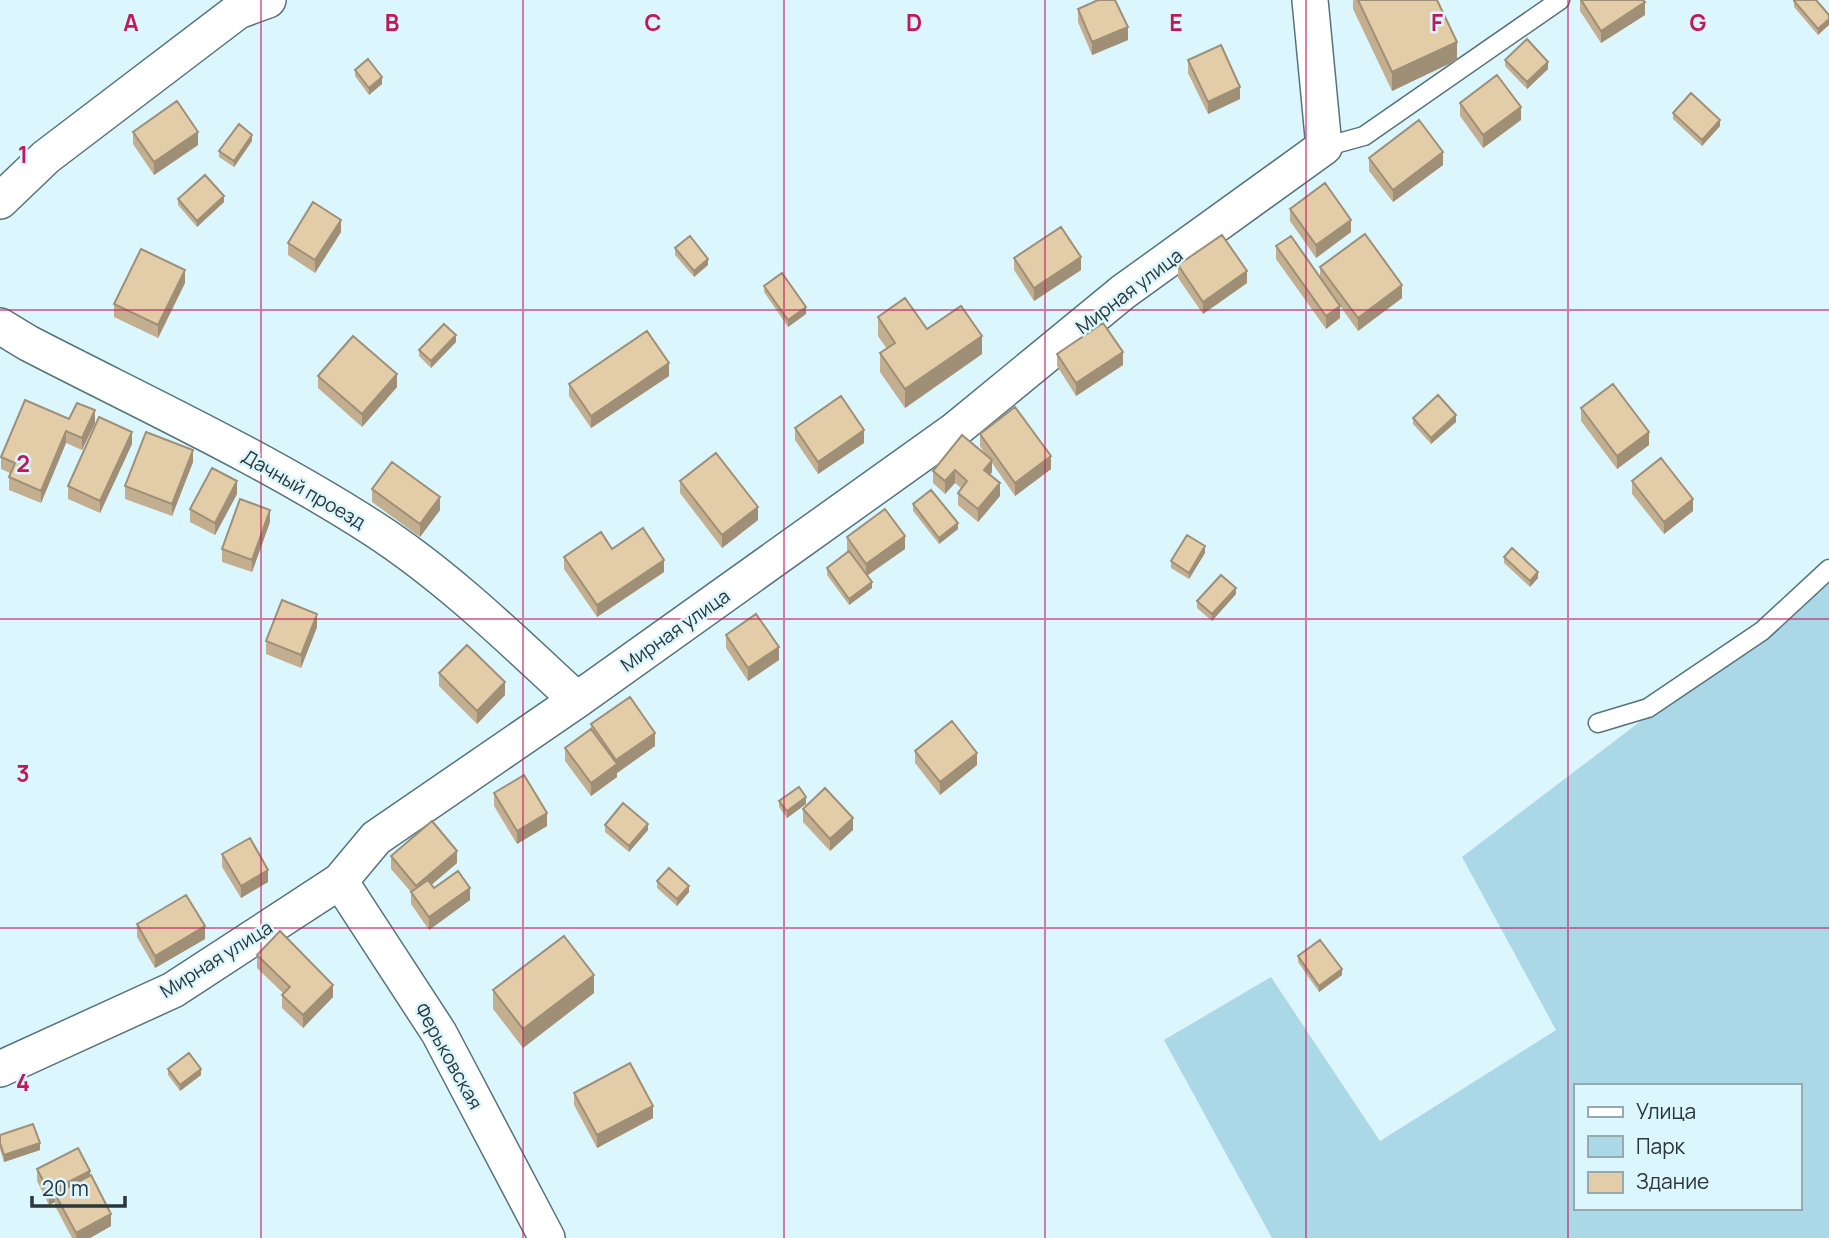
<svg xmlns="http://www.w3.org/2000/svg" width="1829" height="1238" font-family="Manrope,sans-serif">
<rect width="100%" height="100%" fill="#dcf6fe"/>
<!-- green -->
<path fill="#abd8e6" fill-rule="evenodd" d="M 1829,578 L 1829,1238 L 1272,1238 L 1164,1040 L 1271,977 L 1380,1141 L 1556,1030 L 1462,857 ZM 1575,1086 L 1799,1086 L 1799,1208 L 1575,1208 Z"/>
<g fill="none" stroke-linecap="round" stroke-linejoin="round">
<!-- service casing -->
<g stroke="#56737b" stroke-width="21">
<path id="service" d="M 1324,147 L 1364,136 L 1560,0
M 1598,723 L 1648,708 L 1762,631 L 1829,569"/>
</g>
<!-- minor casing -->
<g stroke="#56737b" stroke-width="38">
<path id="minor" d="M 0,201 L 46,157 L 238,11 L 268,0
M 0,326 L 28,343 C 144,403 264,458 374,529 C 448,577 512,640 577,700
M 340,881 L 439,1033 L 547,1238
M 0,1069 L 173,990 L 340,881 L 376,838 L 577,700 L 955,430 L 1123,292 L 1324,147 L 1310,0"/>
</g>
<!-- service -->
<use href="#service" stroke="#fff" stroke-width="18"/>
<!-- minor -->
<use href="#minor" stroke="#fff" stroke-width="35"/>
</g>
<!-- wall -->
<path fill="#c3af90" d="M 1353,0 L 1437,0 L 1457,60 L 1392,91 L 1353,9 Z
M 1580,0 L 1643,0 L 1645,15 L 1601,43 L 1580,11 Z
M 1794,1 L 1829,15 L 1818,35 L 1794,7 Z
M 1078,9 L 1128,40 L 1092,55 L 1078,22 Z
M 1188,60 L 1240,99 L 1208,114 L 1188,73 Z
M 1505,60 L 1548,69 L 1527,89 L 1505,66 Z
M 355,70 L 382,84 L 369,95 L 355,76 Z
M 1460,103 L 1521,120 L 1483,148 L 1460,116 Z
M 1673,113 L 1720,126 L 1702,146 L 1673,119 Z
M 133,132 L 198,145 L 154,175 L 133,144 Z
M 252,141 L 234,167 L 219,157 L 219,151 Z
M 1369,158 L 1443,165 L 1393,202 L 1369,171 Z
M 178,199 L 224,202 L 197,227 L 178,205 Z
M 1290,209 L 1351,232 L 1316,258 L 1290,221 Z
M 341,232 L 315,273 L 288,255 L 288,243 Z
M 1276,246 L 1320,278 L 1320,267 L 1402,298 L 1358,331 L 1340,306 L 1340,318 L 1326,329 L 1276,259 Z
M 675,248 L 708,265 L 694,277 L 675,255 Z
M 1014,258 L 1081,270 L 1034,301 L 1014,270 Z
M 1178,265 L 1247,283 L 1203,314 L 1178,278 Z
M 185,283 L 158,338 L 114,317 L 114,304 Z
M 764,286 L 806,314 L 788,327 L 764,292 Z
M 878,317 L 927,329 L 982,354 L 905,408 L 880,372 L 880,353 L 887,349 L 878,336 Z
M 456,342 L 431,368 L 419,356 L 419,350 Z
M 1057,354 L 1123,365 L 1076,396 L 1057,366 Z
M 318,376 L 397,387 L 362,427 L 318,388 Z
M 669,376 L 591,428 L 569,396 L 569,384 Z
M 1581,408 L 1649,445 L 1617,469 L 1581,421 Z
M 1413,418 L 1456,422 L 1431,444 L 1413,424 Z
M 69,419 L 95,423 L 82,450 L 66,443 L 41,503 L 9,490 L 9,477 L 10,473 L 1,469 L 1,457 Z
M 795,428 L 864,443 L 818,474 L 795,440 Z
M 980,434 L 1051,469 L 1015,496 L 992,463 L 992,472 L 990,475 L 1000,496 L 978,522 L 958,505 L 958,493 L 961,488 L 955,483 L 945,494 L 933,483 L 933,471 L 985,454 L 980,446 Z
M 132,444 L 100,513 L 68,499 L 68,486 Z
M 193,462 L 172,516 L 125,499 L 125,486 Z
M 680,481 L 758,520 L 722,548 L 680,493 Z
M 1632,481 L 1693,511 L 1664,534 L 1632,494 Z
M 372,489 L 440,510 L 420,537 L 372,502 Z
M 237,494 L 215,535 L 190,522 L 190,509 Z
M 913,504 L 958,529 L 939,544 L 913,511 Z
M 270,522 L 252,572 L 222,562 L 222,549 Z
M 847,537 L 905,549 L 867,576 L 872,588 L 849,605 L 827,575 L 827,568 L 848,552 L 847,550 Z
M 612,549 L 664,572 L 597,617 L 564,569 L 564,557 Z
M 1205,553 L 1189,579 L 1171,568 L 1171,561 Z
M 1504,557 L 1538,578 L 1530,587 L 1504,563 Z
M 1236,594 L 1212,621 L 1197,608 L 1197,601 Z
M 317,627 L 301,668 L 266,654 L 266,641 Z
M 726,635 L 779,660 L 748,681 L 726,648 Z
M 439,673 L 505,695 L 477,724 L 439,686 Z
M 591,724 L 655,746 L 617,773 L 617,777 L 591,796 L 565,761 L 565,748 L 591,729 Z
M 915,751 L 977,765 L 940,795 L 915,763 Z
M 494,793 L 547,826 L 517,844 L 494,806 Z
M 779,801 L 806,804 L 787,818 L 779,807 Z
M 803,809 L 853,830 L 830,851 L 803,822 Z
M 605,825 L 648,830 L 629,852 L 605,832 Z
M 222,854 L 268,882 L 241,898 L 222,867 Z
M 391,856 L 457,863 L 431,885 L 434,888 L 470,900 L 429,930 L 411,904 L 411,892 L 391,869 Z
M 657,881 L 689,892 L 677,906 L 657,888 Z
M 137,924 L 205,939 L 155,968 L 137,937 Z
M 257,955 L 333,997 L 303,1028 L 282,1008 L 282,995 L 284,994 L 257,968 Z
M 1298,956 L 1342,975 L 1319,992 L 1298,962 Z
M 493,990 L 594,993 L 523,1048 L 493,1009 Z
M 168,1069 L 201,1075 L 180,1091 L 168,1075 Z
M 574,1093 L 653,1118 L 597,1148 L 574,1105 Z
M 0,1135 L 40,1150 L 4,1162 L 0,1149 Z
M 37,1169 L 90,1175 L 111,1226 L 90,1238 L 72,1238 L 55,1206 L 55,1202 L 49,1205 L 37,1181 Z"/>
<!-- shaded-wall -->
<path fill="#9f8f76" d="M 1645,2 L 1645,15 L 1601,43 L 1601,31 Z
M 1829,19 L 1829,25 L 1818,35 L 1818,29 Z
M 1128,27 L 1128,40 L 1092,55 L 1092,42 Z
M 1457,42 L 1457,60 L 1392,91 L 1392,72 Z
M 1548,62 L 1548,69 L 1527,89 L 1527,82 Z
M 382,77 L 382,84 L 369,95 L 369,88 Z
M 1240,87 L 1240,99 L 1208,114 L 1208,102 Z
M 1521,107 L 1521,120 L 1483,148 L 1483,135 Z
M 1720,120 L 1720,126 L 1702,146 L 1702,140 Z
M 198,132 L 198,145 L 154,175 L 154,162 Z
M 252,135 L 252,141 L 234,167 L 234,161 Z
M 1443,152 L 1443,165 L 1393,202 L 1393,190 Z
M 224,196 L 224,202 L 197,227 L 197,221 Z
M 341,220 L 341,232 L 315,273 L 315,260 Z
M 1351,220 L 1351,232 L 1316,258 L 1316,245 Z
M 1081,257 L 1081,270 L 1034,301 L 1034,288 Z
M 708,259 L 708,265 L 694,277 L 694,271 Z
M 185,270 L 185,283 L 158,338 L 158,325 Z
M 1247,271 L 1247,283 L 1203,314 L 1203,302 Z
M 1402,285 L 1402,298 L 1358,331 L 1358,318 Z
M 1340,306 L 1340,318 L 1326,329 L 1326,316 Z
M 806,307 L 806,314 L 788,327 L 788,320 Z
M 456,335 L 456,342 L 431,368 L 431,361 Z
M 982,336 L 982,354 L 905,408 L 905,389 Z
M 1123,352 L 1123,365 L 1076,396 L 1076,383 Z
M 669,363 L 669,376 L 591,428 L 591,416 Z
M 397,374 L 397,387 L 362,427 L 362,414 Z
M 95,410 L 95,423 L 82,450 L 82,438 Z
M 1456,415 L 1456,422 L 1431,444 L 1431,438 Z
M 864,430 L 864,443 L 818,474 L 818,462 Z
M 66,431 L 66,443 L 41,503 L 41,491 Z
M 132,432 L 132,444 L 100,513 L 100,501 Z
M 1649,432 L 1649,445 L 1617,469 L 1617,456 Z
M 193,450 L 193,462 L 172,516 L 172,504 Z
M 1051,456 L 1051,469 L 1015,496 L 1015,483 Z
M 992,460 L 992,472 L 984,483 L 984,470 Z
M 955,470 L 955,483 L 945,494 L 945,481 Z
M 237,481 L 237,494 L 215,535 L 215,523 Z
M 1000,483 L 1000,496 L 978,522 L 978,509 Z
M 440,497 L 440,510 L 420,537 L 420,524 Z
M 1693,499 L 1693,511 L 1664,534 L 1664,522 Z
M 758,507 L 758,520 L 722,548 L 722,535 Z
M 270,510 L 270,522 L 252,572 L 252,560 Z
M 958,523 L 958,529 L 939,544 L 939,538 Z
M 905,536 L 905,549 L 866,576 L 866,564 Z
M 1205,546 L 1205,553 L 1189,579 L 1189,573 Z
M 664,560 L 664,572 L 597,617 L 597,605 Z
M 1538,572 L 1538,578 L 1530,587 L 1530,581 Z
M 872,582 L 872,588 L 849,605 L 849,599 Z
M 1236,588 L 1236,594 L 1212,621 L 1212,614 Z
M 317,614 L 317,627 L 301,668 L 301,655 Z
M 779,647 L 779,660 L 748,681 L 748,668 Z
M 505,682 L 505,695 L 477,724 L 477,711 Z
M 655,733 L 655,746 L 617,773 L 617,777 L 591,796 L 591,783 L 616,764 L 616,760 Z
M 977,753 L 977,765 L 940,795 L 940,782 Z
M 806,797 L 806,804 L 787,818 L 787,811 Z
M 547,813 L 547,826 L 517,844 L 517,831 Z
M 853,818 L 853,830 L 830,851 L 830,839 Z
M 648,824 L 648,830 L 629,852 L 629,846 Z
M 457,851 L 457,863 L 416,898 L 416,886 Z
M 268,870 L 268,882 L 241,898 L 241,886 Z
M 689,886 L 689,892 L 677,906 L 677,899 Z
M 470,888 L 470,900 L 429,930 L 429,917 Z
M 205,926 L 205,939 L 155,968 L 155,956 Z
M 1342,969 L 1342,975 L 1319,992 L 1319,986 Z
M 594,975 L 594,993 L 523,1048 L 523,1029 Z
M 333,985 L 333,997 L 303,1028 L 303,1015 Z
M 201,1069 L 201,1075 L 180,1091 L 180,1085 Z
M 653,1106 L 653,1118 L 597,1148 L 597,1135 Z
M 40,1143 L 40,1150 L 4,1162 L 4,1155 Z
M 90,1171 L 90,1184 L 55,1194 L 55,1202 L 49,1205 L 49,1192 Z
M 111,1214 L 111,1226 L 90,1238 L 76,1238 L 76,1233 Z"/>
<!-- building -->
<path fill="#e3cca8" stroke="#9f8f76" stroke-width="2" d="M 1098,0 L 1115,0 L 1128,27 L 1092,42 L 1078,9 Z
M 1358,0 L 1437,0 L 1457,42 L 1392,72 Z
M 1581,0 L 1643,0 L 1645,2 L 1601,31 Z
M 1794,0 L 1816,0 L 1829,15 L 1829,19 L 1818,29 L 1794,1 Z
M 1527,39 L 1548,62 L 1527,82 L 1505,60 Z
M 1221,45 L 1240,87 L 1208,102 L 1188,60 Z
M 368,59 L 382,77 L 369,88 L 355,70 Z
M 1497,75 L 1521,107 L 1483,135 L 1460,103 Z
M 1691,93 L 1720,120 L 1702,140 L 1673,113 Z
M 177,101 L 198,132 L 154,162 L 133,132 Z
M 1419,120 L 1443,152 L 1393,190 L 1369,158 Z
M 239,124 L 252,135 L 234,161 L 219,151 Z
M 205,175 L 224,196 L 197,221 L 178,199 Z
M 1325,183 L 1351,220 L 1316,245 L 1290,209 Z
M 313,202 L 341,220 L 315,260 L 288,243 Z
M 1061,227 L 1081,257 L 1034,288 L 1014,258 Z
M 1365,234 L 1402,285 L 1358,318 L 1320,267 Z
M 1222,235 L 1247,271 L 1203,302 L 1178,265 Z
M 690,236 L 708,259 L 694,271 L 675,248 Z
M 1291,236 L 1340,306 L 1326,316 L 1276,246 Z
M 141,249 L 185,270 L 158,325 L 114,304 Z
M 782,273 L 806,307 L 788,320 L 764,286 Z
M 905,298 L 927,329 L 961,306 L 982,336 L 905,389 L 880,353 L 895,343 L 878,317 Z
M 1103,323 L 1123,352 L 1076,383 L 1057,354 Z
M 444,324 L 456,335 L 431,361 L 419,350 Z
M 647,331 L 669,363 L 591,416 L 569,384 Z
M 353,336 L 397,374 L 362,414 L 318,376 Z
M 1613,384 L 1649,432 L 1617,456 L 1581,408 Z
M 1438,395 L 1456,415 L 1431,438 L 1413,418 Z
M 841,396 L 864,430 L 818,462 L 795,428 Z
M 25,400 L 69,419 L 77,403 L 95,410 L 82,438 L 66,431 L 41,491 L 9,477 L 15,463 L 1,457 Z
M 1015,407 L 1051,456 L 1015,483 L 980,434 Z
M 99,417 L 132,432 L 100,501 L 68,486 Z
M 146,432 L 193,450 L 172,504 L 125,486 Z
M 962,435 L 992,460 L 984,470 L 1000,483 L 978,509 L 958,493 L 967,481 L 955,470 L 945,481 L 933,471 Z
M 716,453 L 758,507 L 722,535 L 680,481 Z
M 1661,458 L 1693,499 L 1664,522 L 1632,481 Z
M 392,462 L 440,497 L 420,524 L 372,489 Z
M 212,468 L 237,481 L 215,523 L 190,509 Z
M 931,490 L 958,523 L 939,538 L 913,504 Z
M 240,499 L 270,510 L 252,560 L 222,549 Z
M 885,509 L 905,536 L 866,564 L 847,537 Z
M 643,528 L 664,560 L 597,605 L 564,557 L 601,532 L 612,549 Z
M 1187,535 L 1205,546 L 1189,573 L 1171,561 Z
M 1512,548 L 1538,572 L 1530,581 L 1504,557 Z
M 849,551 L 872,582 L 849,599 L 827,568 Z
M 1221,575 L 1236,588 L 1212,614 L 1197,601 Z
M 282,600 L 317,614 L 301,655 L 266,641 Z
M 756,614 L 779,647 L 748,668 L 726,635 Z
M 467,645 L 505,682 L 477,711 L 439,673 Z
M 630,697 L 655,733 L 616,760 L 591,724 Z
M 952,721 L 977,753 L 940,782 L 915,751 Z
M 591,729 L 617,764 L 591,783 L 565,748 Z
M 524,775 L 547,813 L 517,831 L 494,793 Z
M 799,787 L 806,797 L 787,811 L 779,801 Z
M 825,788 L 853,818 L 830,839 L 803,809 Z
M 623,803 L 648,824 L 629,846 L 605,825 Z
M 432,821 L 457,851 L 416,886 L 391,856 Z
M 250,838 L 268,870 L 241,886 L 222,854 Z
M 669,868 L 689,886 L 677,899 L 657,881 Z
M 458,871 L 470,888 L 429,917 L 411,892 L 428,880 L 434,888 Z
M 186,895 L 205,926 L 155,956 L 137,924 Z
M 280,931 L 333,985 L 303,1015 L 282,995 L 290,987 L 257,955 Z
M 564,936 L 594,975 L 523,1029 L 493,990 Z
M 1320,940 L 1342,969 L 1319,986 L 1298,956 Z
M 189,1053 L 201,1069 L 180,1085 L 168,1069 Z
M 630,1063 L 653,1106 L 597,1135 L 574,1093 Z
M 33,1124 L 40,1143 L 4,1155 L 0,1143 L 0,1135 Z
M 78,1148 L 90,1171 L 49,1192 L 37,1169 Z
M 91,1175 L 111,1214 L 76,1233 L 55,1194 Z"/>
<!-- grid -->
<path fill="none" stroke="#c2185b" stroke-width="2" stroke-opacity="0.55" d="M 261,0 L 261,1238M 523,0 L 523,1238M 784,0 L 784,1238M 1045,0 L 1045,1238M 1306,0 L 1306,1238M 1568,0 L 1568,1238M 0,310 L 1829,310M 0,619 L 1829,619M 0,928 L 1829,928"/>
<g text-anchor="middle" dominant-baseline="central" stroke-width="5" stroke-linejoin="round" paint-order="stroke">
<!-- street labels -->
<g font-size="19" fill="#2a363a" stroke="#dcf6fe">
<text transform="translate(1129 291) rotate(-37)">Мирная улица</text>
<text transform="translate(304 489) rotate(30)">Дачный проезд</text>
<text transform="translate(675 630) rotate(-35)">Мирная улица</text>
<text transform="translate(216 959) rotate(-32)">Мирная улица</text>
<text transform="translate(449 1056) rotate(61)">Ферьковская</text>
</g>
</g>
<g font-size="23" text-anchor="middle" font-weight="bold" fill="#c2185b" stroke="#dcf6fe" stroke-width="5" stroke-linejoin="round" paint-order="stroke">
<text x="131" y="31">A</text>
<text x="392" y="31">B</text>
<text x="653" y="31">C</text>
<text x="914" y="31">D</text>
<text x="1176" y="31">E</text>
<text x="1437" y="31">F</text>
<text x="1698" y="31">G</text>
<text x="23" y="163">1</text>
<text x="23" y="472">2</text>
<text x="23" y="782">3</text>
<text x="23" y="1091">4</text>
</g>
<!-- legend -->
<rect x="1574" y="1084" width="228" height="126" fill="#dcf6fe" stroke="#95a9b0" stroke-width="2"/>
<rect x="1588" y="1107" width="35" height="10" fill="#ffffff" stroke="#95a9b0" stroke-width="2"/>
<text x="1636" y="1119" font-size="21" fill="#2a363a">Улица</text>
<rect x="1588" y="1136" width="35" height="21" fill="#abd8e6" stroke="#95a9b0" stroke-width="2"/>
<text x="1636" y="1154" font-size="21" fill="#2a363a">Парк</text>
<rect x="1588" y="1172" width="35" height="21" fill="#e3cca8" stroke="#95a9b0" stroke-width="2"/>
<text x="1636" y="1189" font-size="21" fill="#2a363a">Здание</text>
<!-- scale -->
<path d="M32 1196v10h93v-10" fill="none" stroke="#2a363a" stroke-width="3.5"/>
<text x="42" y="1196" font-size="21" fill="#2a363a" stroke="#dcf6fe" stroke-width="5" paint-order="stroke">20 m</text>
</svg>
